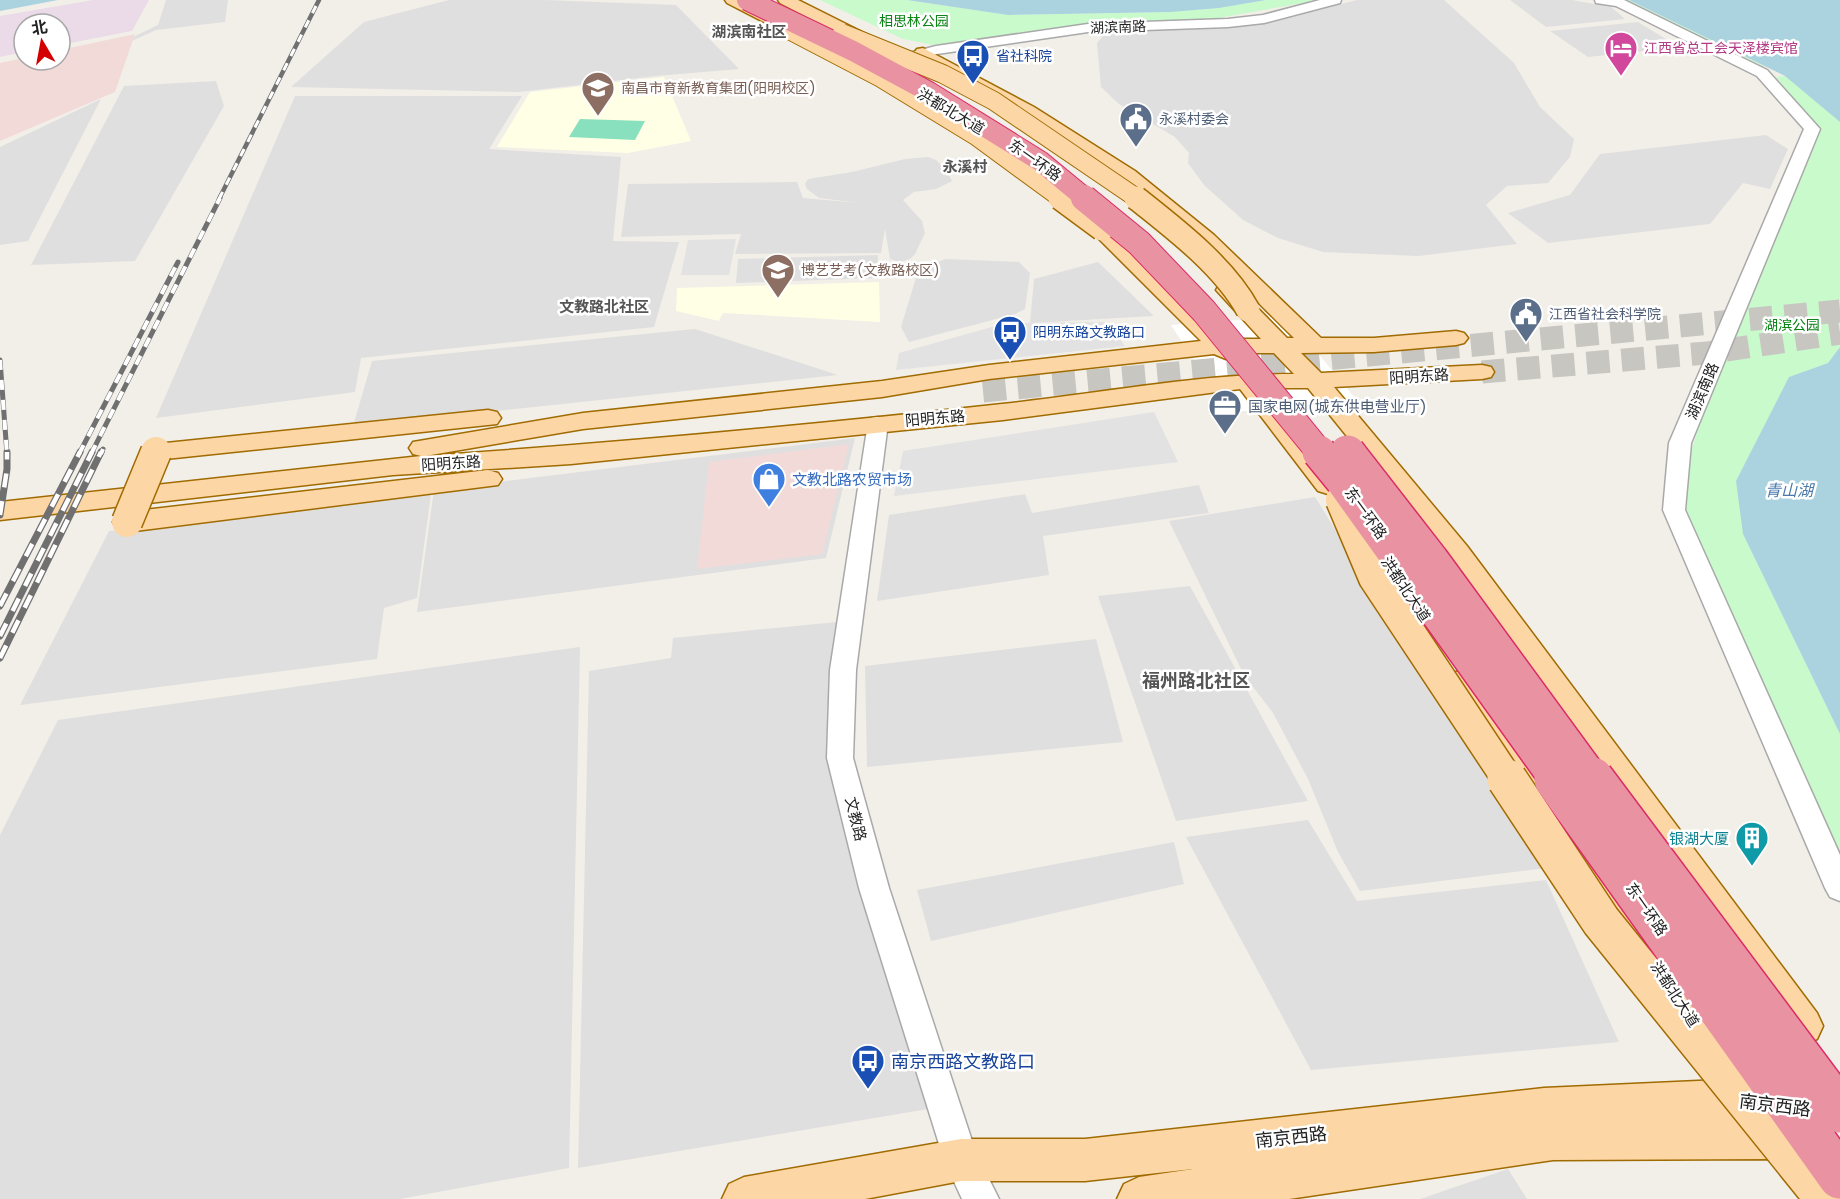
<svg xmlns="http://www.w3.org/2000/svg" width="1840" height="1199" font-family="Poppins,'Noto Sans SC',sans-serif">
<rect width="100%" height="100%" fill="#f2efe9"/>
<!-- residential -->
<path fill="#e0dfdf" d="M 166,0 L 228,0 L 225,22 L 156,30 L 123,45 L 110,89 L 0,71 L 114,46 L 158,25 Z
M 449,0 L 545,0 L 676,5 L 739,69 L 656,76 L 519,92 L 291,87 L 364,22 Z
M 1357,0 L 1444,0 L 1514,63 L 1540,107 L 1574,139 L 1570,157 L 1548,183 L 1507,186 L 1486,205 L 1517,244 L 1418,256 L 1323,252 L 1278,238 L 1243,220 L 1204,185 L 1188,163 L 1189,153 L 1175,137 L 1119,104 L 1101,87 L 1097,43 L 1108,30 L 1261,24 Z
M 1510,0 L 1572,0 L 1611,7 L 1625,19 L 1546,27 Z
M 1638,22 L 1679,47 L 1588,57 L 1550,31 Z
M 216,81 L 224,106 L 135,261 L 31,265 L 124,86 Z
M 295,96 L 522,96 L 489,149 L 621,157 L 613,241 L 679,242 L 654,327 L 361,358 L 355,392 L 156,418 Z
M 101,99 L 28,241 L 0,245 L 0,147 Z
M 1766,135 L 1788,149 L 1770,189 L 1743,183 L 1710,224 L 1548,243 L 1508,213 L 1570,195 L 1600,154 Z
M 928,157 L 936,160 L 946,170 L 952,181 L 936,189 L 914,192 L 903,200 L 922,221 L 925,233 L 915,254 L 910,259 L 899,262 L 890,259 L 885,229 L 881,253 L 735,254 L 741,234 L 621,237 L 628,184 L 797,182 L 803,198 L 859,203 L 819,198 L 807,189 L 805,184 L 808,179 L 852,172 L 905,159 Z
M 878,255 L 877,278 L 736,283 L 738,259 Z
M 945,259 L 1019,262 L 1030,273 L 1025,309 L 1015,314 L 909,342 L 901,327 L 918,271 Z
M 1098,262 L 1154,316 L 1030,323 L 1034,279 Z
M 695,329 L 838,375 L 353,426 L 372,361 Z
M 855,438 L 826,558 L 417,612 L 434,490 Z
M 1199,485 L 1209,513 L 1043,536 L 1049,575 L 877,601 L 889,515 L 1025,494 L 1032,513 Z
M 431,494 L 417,598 L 384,608 L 377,659 L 20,705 L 109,531 Z
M 1315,497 L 1546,868 L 1360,891 L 1338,852 L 1308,779 L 1273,713 L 1244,675 L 1169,521 Z
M 1190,586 L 1308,801 L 1176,821 L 1098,596 Z
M 837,622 L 832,765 L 934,1108 L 578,1168 L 589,671 L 671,658 L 673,638 Z
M 1096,639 L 1123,742 L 867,767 L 865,666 Z
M 580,647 L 569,1168 L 400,1199 L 0,1199 L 0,835 L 58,720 Z
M 1308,820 L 1357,901 L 1546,880 L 1619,1042 L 1311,1070 L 1186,837 Z
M 1174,842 L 1184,884 L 931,941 L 917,890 Z
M 1508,1169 L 1527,1199 L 1420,1199 Z"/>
<!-- commercial -->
<path fill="#f2dad9" d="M 135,34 L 115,92 L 0,141 L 0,63 L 24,58 L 24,60 L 60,60 L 60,50 Z
M 849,444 L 822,554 L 697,569 L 709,462 Z"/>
<!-- industrial -->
<path fill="#ebdbe8" d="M 93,0 L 149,0 L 132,31 L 60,45 L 60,24 L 24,24 L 24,52 L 0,57 L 0,16 Z"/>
<!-- education -->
<path fill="#ffffe5" d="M 664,77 L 691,141 L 628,153 L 497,147 L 530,92 Z
M 879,282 L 880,322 L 723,313 L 719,321 L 676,311 L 677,288 Z"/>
<!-- park -->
<path fill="#c8facc" d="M 820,0 L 907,0 L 1008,15 L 1171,12 L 1219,8 L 1266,0 L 1320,0 L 1218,18 L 1072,27 L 933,45 L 903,39 Z
M 1601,0 L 1629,0 L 1764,66 L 1762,73 L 1619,3 Z
M 1786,76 L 1840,122 L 1840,347 L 1828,363 L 1789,377 L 1743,534 L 1840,734 L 1840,855 L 1683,510 L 1690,456 L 1701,418 L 1818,129 L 1776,77 Z"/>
<!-- pitch -->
<path fill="#88e0be" d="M 580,119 L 645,121 L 635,140 L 569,137 Z"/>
<!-- parking -->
<path fill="#e2e2e2" d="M 736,239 L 729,275 L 681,275 L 688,240 Z
M 1106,322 L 1125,346 L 896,370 L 899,353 L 1006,323 Z
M 1154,412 L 1178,462 L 894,496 L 903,451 Z"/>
<!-- water -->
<path fill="#aad3df" d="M 0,0 L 58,0 L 0,11 Z
M 907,0 L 1266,0 L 1219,8 L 1171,12 L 1008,15 Z
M 1629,0 L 1840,0 L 1840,122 L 1785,76 Z
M 1840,347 L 1840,734 L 1743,534 L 1736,481 L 1789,377 L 1828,363 Z"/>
<!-- pier -->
<path fill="#fff" d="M 1287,316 L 1360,404 L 1228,412 L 1171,325 Z"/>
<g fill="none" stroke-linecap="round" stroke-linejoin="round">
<!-- major-tunnel -->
<path stroke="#c8c6c1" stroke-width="23" stroke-dasharray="23 12" stroke-linecap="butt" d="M 1482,372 L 1707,353 L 1840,333
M 983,391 L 1840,311"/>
<!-- minor casing -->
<g stroke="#a9a9a9" stroke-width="3">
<path id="minor" d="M 1320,0 L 1341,0 L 1340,3 L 1264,23 L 1228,27 L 1088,32 L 937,54 L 902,63 L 895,59 L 897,56 L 936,46 L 1088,24 L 1228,19 L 1263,15 Z
M 1595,0 L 1624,0 L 1767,70 L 1820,129 L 1691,443 L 1685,510 L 1840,855 L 1840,901 L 1830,897 L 1825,888 L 1663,510 L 1669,443 L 1804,129 L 1757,76 L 1616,6 L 1596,3 Z
M 878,417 L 885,418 L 888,423 L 856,670 L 853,758 L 889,888 L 976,1153 L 999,1199 L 962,1199 L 944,1160 L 859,888 L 827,758 L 830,670 L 868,423 L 871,418 Z"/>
</g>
<!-- major casing -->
<g stroke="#a06b00" stroke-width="3">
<path id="major" d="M 725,0 L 746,0 L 780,16 L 782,20 L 780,24 L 768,24 L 727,3 Z
M 778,0 L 798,0 L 880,41 L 883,45 L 880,49 L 868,49 L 780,3 Z
M 923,48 L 1034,107 L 1135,171 L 1214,235 L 1321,338 L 1374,338 L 1456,331 L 1464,333 L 1468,338 L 1464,343 L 1456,345 L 1374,352 L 1301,353 L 1321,373 L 1482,365 L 1491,367 L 1494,372 L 1491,377 L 1482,379 L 1334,387 L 1467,546 L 1817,1013 L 1823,1026 L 1817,1039 L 1803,1045 L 1789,1039 L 1447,560 L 1308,388 L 1265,388 L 1342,485 L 1338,491 L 1328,494 L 1318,491 L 1240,389 L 1003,420 L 571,464 L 393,475 L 0,520 L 0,502 L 421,456 L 413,454 L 409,448 L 413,442 L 583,413 L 882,381 L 989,365 L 1201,341 L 1094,234 L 1073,207 L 1076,203 L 1083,201 L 1090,203 L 1110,224 L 1226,339 L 1261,339 L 1216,290 L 1219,285 L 1227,283 L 1235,285 L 1287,338 L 1294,338 C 1247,292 1203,245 1152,204 C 1079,146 999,100 917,57 L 914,53 L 917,49 ZM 1237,353 L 1274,353 L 1294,374 C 1196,374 1099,394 1002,404 C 810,425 618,443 425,456 L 583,429 L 882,397 L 989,379 L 1214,354 L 1226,359 L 1235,357 Z
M 488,410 L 497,412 L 501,418 L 497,424 L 156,460 L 147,458 L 143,452 L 147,446 L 156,444 Z
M 488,470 L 498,473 L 502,479 L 498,485 L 127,532 L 117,529 L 113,522 L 117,515 L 127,512 Z
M 1467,669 L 1478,672 L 1673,954 L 1678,967 L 1673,980 L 1659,985 L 1645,980 L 1456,690 L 1451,681 L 1456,672 Z
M 1742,1079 L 1760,1081 L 1775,1087 L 1781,1102 L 1772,1118 L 1806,1128 L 1812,1143 L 1806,1158 L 1791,1164 L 1768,1159 L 1553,1160 L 1289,1199 L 1117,1199 L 1124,1184 L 1139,1177 L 1193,1169 L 1085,1181 L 961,1181 L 865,1199 L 722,1199 L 729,1184 L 744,1177 L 961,1139 L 1085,1139 L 1544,1088 Z"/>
</g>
<!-- minor -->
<use href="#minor" fill="#fff" fill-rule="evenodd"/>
<!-- major -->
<use href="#major" fill="#fcd6a4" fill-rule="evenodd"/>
<!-- rail-far2 casing -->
<g stroke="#707070" stroke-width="4.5">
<path id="rail-far2" d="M 219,199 L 319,0"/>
</g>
<!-- rail-far1 casing -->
<g stroke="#707070" stroke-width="5">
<path id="rail-far1" d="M 0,360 L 7,454
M 79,454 L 178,262
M 91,454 L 220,198
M 101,454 L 103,449"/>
</g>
<!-- rail casing -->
<g stroke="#707070" stroke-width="7">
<path id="rail" d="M 0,515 L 7,469 L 7,452
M 0,606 L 80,452
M 0,636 L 92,452
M 0,658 L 101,452"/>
</g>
<!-- rail-far2 -->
<use href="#rail-far2" stroke="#fff" stroke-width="3" stroke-dasharray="8" stroke-linecap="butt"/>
<!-- rail-far1 -->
<use href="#rail-far1" stroke="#fff" stroke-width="4" stroke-dasharray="10" stroke-linecap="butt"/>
<!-- rail -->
<use href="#rail" stroke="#fff" stroke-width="4.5" stroke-dasharray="14" stroke-linecap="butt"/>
<!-- major-bridge-far3 casing -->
<g stroke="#a06b00" stroke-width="20" stroke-linecap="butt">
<path id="major-bridge-far3" d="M 791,31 L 881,78 L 976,136 L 1062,199
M 842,33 L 943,74 L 994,101 L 1138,199"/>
</g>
<!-- major-bridge-far2 casing -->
<g stroke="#a06b00" stroke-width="26" stroke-linecap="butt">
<path id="major-bridge-far2" d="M 1060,198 L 1102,229
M 1136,198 C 1175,229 1224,266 1248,310"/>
</g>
<!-- major-bridge-far1 casing -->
<g stroke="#a06b00" stroke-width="33" stroke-linecap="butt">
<path id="major-bridge-far1" d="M 1341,500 L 1374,578 L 1508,780
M 127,522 L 156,452"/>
</g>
<!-- major-bridge casing -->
<g stroke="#a06b00" stroke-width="42" stroke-linecap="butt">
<path id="major-bridge" d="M 1507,779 L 1601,921 L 1825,1199"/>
</g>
<!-- highway-bridge-far3 casing -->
<g stroke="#dc2a67" stroke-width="22" stroke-linecap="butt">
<path id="highway-bridge-far3" d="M 747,0 L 853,51 L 929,92 L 1040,161 L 1086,199"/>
</g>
<!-- highway-bridge-far2 casing -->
<g stroke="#dc2a67" stroke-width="28" stroke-linecap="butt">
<path id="highway-bridge-far2" d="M 1084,198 L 1139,243 L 1204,311 L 1321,454
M 1345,449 L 1349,454"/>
</g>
<!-- highway-bridge-far1 casing -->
<g stroke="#dc2a67" stroke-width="36" stroke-linecap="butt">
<path id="highway-bridge-far1" d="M 1319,452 L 1342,480 L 1557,780
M 1348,452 L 1432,560 L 1593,780"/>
</g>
<!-- highway-bridge casing -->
<g stroke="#dc2a67" stroke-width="46" stroke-linecap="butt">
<path id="highway-bridge" d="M 1556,779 L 1840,1177
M 1592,779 L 1840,1111"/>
</g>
<!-- major-bridge-far3 -->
<use href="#major-bridge-far3" stroke="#fcd6a4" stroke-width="18"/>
<!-- major-bridge-far2 -->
<use href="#major-bridge-far2" stroke="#fcd6a4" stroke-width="23"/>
<!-- major-bridge-far1 -->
<use href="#major-bridge-far1" stroke="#fcd6a4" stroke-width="30"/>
<!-- major-bridge -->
<use href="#major-bridge" stroke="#fcd6a4" stroke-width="39"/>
<!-- highway-bridge-far3 -->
<use href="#highway-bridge-far3" stroke="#e892a2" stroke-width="20"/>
<!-- highway-bridge-far2 -->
<use href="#highway-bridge-far2" stroke="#e892a2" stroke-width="26"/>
<!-- highway-bridge-far1 -->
<use href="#highway-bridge-far1" stroke="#e892a2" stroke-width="33"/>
<!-- highway-bridge -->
<use href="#highway-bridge" stroke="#e892a2" stroke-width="43"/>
</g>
<!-- icons -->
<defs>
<g id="hotel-pin" transform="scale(1.725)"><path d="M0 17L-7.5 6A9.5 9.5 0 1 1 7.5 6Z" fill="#d1479c" stroke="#fff"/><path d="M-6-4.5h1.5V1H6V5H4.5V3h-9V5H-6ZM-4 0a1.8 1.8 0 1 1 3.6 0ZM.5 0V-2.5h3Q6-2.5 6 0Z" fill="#fff"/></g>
<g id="bus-pin" transform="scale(1.725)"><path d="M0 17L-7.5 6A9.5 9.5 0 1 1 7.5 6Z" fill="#1a4fb4" stroke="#fff"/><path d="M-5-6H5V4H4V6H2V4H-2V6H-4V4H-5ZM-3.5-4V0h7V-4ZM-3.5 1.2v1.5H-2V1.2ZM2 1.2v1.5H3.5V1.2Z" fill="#fff"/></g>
<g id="school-pin" transform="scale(1.725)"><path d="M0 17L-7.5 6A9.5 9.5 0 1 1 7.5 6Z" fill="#8d6e63" stroke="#fff"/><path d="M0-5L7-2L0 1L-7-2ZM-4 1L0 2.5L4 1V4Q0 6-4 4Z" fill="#fff"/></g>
<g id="civic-pin" transform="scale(1.725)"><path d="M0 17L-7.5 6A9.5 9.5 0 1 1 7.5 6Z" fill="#5c6f8a" stroke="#fff"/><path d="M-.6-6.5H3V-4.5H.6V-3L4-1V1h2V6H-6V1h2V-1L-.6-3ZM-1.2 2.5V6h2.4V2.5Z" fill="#fff"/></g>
<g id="office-pin" transform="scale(1.725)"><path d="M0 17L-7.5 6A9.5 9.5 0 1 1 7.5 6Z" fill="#5c6f8a" stroke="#fff"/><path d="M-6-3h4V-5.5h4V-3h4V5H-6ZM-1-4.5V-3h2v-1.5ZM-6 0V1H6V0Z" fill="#fff"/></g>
<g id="shop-pin" transform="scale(1.725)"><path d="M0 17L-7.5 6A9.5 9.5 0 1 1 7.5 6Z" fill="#3f7fe0" stroke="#fff"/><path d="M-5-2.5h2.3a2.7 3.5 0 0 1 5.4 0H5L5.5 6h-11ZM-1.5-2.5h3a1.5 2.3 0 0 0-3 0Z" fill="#fff"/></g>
<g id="building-pin" transform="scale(1.725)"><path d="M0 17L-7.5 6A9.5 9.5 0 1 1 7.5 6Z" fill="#0f9aa8" stroke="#fff"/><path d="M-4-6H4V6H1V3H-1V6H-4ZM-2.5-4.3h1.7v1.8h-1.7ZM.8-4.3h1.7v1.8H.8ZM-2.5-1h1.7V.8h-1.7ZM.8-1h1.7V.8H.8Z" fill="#fff"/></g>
</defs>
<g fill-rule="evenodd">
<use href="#hotel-pin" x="1621" y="48"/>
<use href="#bus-pin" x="973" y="56"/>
<use href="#school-pin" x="598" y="88"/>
<use href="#civic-pin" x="1136" y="119"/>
<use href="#school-pin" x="778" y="270"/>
<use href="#civic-pin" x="1526" y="314"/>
<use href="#bus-pin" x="1010" y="332"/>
<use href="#office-pin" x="1225" y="406"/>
<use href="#shop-pin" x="769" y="479"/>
<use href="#building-pin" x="1752" y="838"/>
<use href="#bus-pin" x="868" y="1061"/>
</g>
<g text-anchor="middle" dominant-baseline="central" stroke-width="5" stroke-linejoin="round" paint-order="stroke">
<!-- far-park labels -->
<g font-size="14" fill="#0c8416" stroke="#fff">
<text x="914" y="21">相思林公园</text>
<text x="1792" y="325">湖滨公园</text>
</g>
<!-- far-street labels -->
<g font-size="14" fill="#222" stroke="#fff">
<text transform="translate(1118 27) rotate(-2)">湖滨南路</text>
</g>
<!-- far-hotel labels -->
<g font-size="14" fill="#b23c85" stroke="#fff" text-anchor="start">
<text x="1644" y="48">江西省总工会天泽楼宾馆</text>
</g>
<!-- far-transit labels -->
<g font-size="14" fill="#164399" stroke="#fff" text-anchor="start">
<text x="996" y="56">省社科院</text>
<text x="1033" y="332">阳明东路文教路口</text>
</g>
<!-- far-education labels -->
<g font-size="14" fill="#785e54" stroke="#fff" text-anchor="start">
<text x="621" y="88">南昌市育新教育集团(阳明校区)</text>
<text x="801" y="270">博艺艺考(文教路校区)</text>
</g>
<!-- far-service labels -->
<g font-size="14" fill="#4e5e75" stroke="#fff" text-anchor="start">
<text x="1159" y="119">永溪村委会</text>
<text x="1549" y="314">江西省社会科学院</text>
</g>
<!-- far-quarter labels -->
<g font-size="15" font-weight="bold" fill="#555" stroke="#fff">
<text x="749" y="31">湖滨南社区</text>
<text x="965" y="166">永溪村</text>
<text x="604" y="306">文教路北社区</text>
</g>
<!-- street labels -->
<g font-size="15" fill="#222" stroke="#fff">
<text transform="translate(951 111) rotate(31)">洪都北大道</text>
<text transform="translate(1035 160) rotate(35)">东一环路</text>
<text transform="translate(1419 376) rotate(-4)">阳明东路</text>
<text transform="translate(1702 391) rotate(-67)">湖滨南路</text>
<text transform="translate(935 418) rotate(-5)">阳明东路</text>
<text transform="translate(451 463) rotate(-4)">阳明东路</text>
<text transform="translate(1366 513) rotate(54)">东一环路</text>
<text transform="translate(1406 589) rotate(56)">洪都北大道</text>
<text transform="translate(856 819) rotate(76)">文教路</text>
<text transform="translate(1647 909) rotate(55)">东一环路</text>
<text transform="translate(1675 994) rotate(57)">洪都北大道</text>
</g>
<!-- service labels -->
<g font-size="15" fill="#4e5e75" stroke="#fff" text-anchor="start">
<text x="1248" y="406">国家电网(城东供电营业厅)</text>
</g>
<!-- shop labels -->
<g font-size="15" fill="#366cbe" stroke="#fff" text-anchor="start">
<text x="792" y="479">文教北路农贸市场</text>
</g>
<!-- culture labels -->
<g font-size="15" fill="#0d838f" stroke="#fff" text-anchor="end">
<text x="1729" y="838">银湖大厦</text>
</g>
<!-- water labels -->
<g font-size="16" font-style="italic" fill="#4a7aab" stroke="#fff">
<text x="1789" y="490">青山湖</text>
</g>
<!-- quarter labels -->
<g font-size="18" font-weight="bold" fill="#555" stroke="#fff">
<text x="1196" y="680">福州路北社区</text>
</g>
<!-- near-transit labels -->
<g font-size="18" fill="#164399" stroke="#fff" text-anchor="start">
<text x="891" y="1061">南京西路文教路口</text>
</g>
<!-- near-street labels -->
<g font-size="18" fill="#222" stroke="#fff">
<text transform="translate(1775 1105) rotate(7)">南京西路</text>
<text transform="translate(1291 1137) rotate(-6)">南京西路</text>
</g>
</g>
<!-- north arrow -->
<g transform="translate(42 42) rotate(350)"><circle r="28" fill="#ffffff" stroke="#a7a7a7" stroke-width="1.5"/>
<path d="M0-4.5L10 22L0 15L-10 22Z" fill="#d40000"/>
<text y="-9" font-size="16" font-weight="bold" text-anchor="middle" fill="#222222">北</text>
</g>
</svg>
